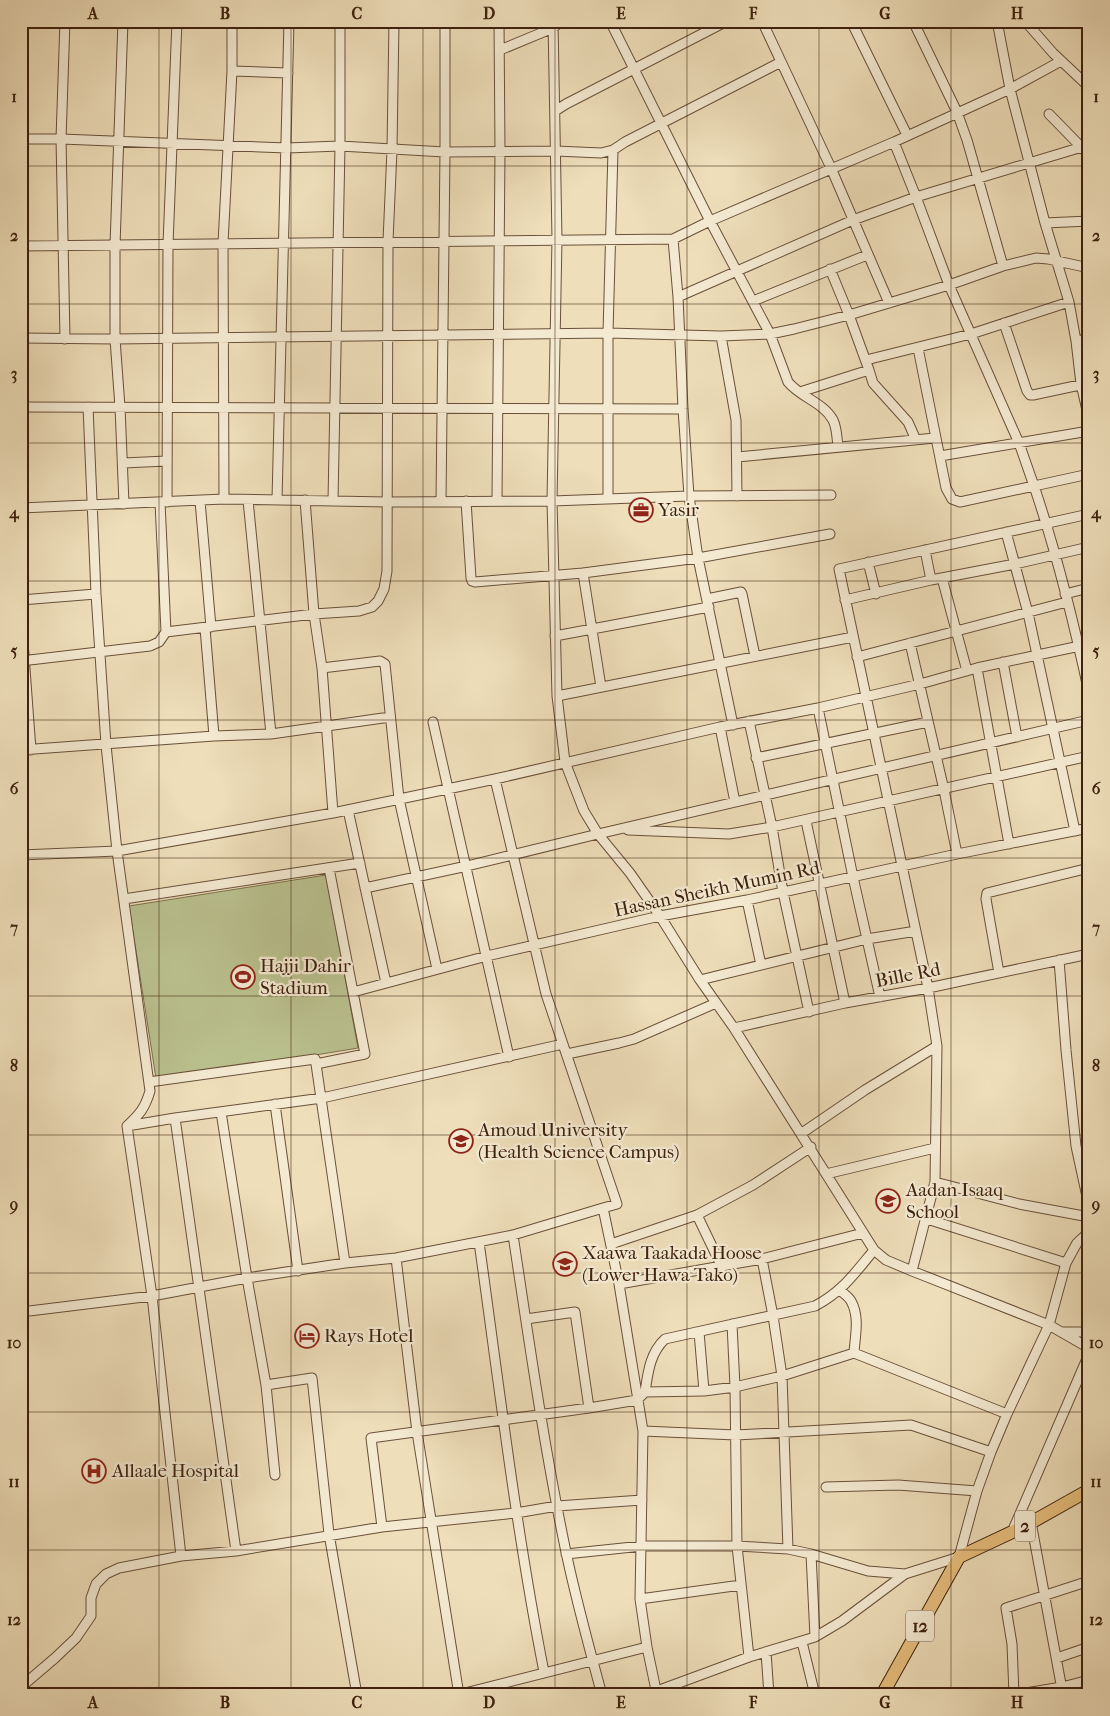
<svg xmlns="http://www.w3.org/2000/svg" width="1110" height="1716" font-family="'IM FELL French Canon',serif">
<rect width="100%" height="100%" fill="#eedeba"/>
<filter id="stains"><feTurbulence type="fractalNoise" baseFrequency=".004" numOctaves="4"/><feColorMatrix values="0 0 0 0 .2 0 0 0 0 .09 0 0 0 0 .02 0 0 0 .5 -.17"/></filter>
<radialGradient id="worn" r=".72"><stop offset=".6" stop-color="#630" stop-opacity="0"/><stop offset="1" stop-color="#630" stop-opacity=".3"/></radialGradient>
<!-- green -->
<path fill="#bac18f" stroke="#7c714e" d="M 326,875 L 358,1048 L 285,1060 L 156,1078 L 129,906 Z"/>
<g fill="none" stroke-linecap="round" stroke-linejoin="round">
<!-- minor casing -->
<g stroke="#6a5039" stroke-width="11">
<path id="minor" d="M 65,21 L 61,139 L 65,339
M 123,21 L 115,245 L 115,339 L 120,407 L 124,504
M 553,21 L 557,239 L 552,501 L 557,696 L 565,762 L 584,811 L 598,834 L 630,873 L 660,916 L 700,980 L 734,1028 L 874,1250 L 886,1260 L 912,1271 L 1049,1325 L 1089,1348
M 610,21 L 710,221 L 770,334 L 788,382 C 800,397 823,402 833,420 C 837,428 837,439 838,447
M 762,21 L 831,168 L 889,303
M 851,21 L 907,135
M 913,21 L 957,112 L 967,140 L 1003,266
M 997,21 L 1010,89 L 1045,223 L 1069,302 L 1076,341 L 1081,384 L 1089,419
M 1025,21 L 1053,53 L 1089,87
M 500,50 L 553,28 L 561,21
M 232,71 L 288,73
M 555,111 L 566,104 L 727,21
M 1049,114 L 1089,155
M 21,139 L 61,139 L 287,148 L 340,146 L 445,152 L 556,151 L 601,153 L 613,150 L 625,142 L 781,62
M 894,142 L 916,197 L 949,285 L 1019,443 L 1034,486 L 1089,474
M 1045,223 L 1089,221
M 673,239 L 678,297 L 683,409 L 689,496 L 698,558 L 733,725
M 21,246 L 673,239 L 710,221 L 894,142 L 1010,89 L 1061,61
M 678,297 L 853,220 L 916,197 L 1082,147
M 753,301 L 867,255
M 1004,323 L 1027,391 L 1030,395 L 1033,395 L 1089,383
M 721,336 L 736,420 L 737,496
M 21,338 L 115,339 L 608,333 L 721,336 L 770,334 L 794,329 L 849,315 L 949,285 L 1003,266 L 1036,258 L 1048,259 L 1089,268
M 1076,341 L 1089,339
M 918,348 L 946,488 L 952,499 L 960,502 L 1034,486 C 1057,554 1074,623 1089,693
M 866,360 L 971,334 L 1069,302
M 869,370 L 873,383 L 908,422 L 916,440
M 800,392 L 869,370 L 849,315 L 830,269
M 21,407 L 683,409
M 88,407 L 96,594 L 106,745 L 117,851 L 150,1091 C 145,1108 140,1114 127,1126 L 175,1118 L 322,1098 L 563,1044
M 940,456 L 1089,431
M 737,457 L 935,438
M 123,463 L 167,461
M 224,499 L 223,243 L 232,71 L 232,21
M 608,499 L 608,333 L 613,150
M 248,500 L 271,734
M 277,500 L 289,21
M 305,500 L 314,614 L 322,668 L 333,813
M 497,500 L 500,151 L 499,21
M 200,501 L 211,627
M 333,501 L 340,146 L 340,21
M 441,501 L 445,152 L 445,21
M 466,501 L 471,578 L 472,581 L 475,582 L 583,573 L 698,558 L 830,534
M 160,502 L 166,632
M 167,502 L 168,244 L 177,21
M 21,508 L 224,499 L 387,502 L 552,501 L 689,496 L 831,495
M 1006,532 L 1028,613 L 1075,831
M 925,550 L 931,580
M 868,562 L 876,594
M 583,573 L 601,687
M 942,578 L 967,671
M 1065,594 L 1089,588
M 707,599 L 741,592 L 742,594 L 755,656
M 21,600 L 96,594
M 845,600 L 931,580 L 1015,564 L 1089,547
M 21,615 L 31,750
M 205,628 L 214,736
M 555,636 L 709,607
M 910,643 L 944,790 L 957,854
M 857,657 L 1067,602
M 21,661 L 150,646 L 159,642 L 166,632 L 314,614 L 359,611 L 372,607 L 378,601 L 384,589 L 387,571 L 388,241 L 392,150 L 394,21
M 1003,662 L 1017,737
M 322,668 L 380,661 L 385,664 L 399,799 L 437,969
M 977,668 L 1009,844
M 557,696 L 853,637
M 818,708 L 853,877 L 880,997
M 749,721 L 772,827 L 783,892 L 809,1012
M 433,722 L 509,1057
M 720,727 L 735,802
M 21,750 L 214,736 L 271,734 L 390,717
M 756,758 L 928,722
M 495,779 L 546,994 L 617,1204 L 603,1208
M 348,810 L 386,983
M 806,821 L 845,1003
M 628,830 L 729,834 L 772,827 L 1089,756
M 21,855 L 117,851 L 333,813 L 495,779 L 720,727 L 818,708 L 920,684 L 977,668 L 1089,644
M 329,868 L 365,1054 L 316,1064 L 345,1263
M 365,888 L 467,866 L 598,834 L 1089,720
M 124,899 L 360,863
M 747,900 L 761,965
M 1059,960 L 1066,1050 L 1076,1146 L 1089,1206
M 999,973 L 986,899 L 987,893 L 1089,868
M 700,980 L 867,939 L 916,931
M 353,992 L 487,956 L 660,916 L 747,900 L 957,854 L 1089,828
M 734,1028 L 845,1003 L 928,988 L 1089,954
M 567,1054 L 619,1043 L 634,1039 L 716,1003
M 149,1082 L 315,1059 L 316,1064
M 275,1104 L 298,1271
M 221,1112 L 247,1278 L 266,1385 L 275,1475
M 175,1118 L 236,1551
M 127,1126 L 152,1296 L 181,1556
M 802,1133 L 865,1090 L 937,1046
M 826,1174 L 935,1148
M 935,1182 L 1019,1204 L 1089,1217
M 697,1215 L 721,1265
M 927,1219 L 1066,1263
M 513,1235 C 529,1341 544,1447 566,1552 C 576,1600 589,1647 602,1695
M 479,1242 C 499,1385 516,1530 544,1672
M 611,1244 L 697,1215 L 753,1185 L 811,1147
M 396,1258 L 417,1432 L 459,1695
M 762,1259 L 773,1316 L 782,1376 L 788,1549
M 912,1271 L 935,1182 L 937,1046 L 928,988 L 839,569 L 1089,514
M 619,1284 L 762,1259 L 863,1233
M 840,1290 C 844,1294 849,1297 851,1301 C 860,1317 855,1336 854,1353
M 21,1312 L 152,1296 L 247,1278 L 345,1263 L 396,1258 L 513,1235 L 603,1208 L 619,1284 L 643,1431 L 640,1599 L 647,1647 L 657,1695
M 526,1319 L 575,1312 L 589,1408
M 732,1324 L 735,1387 L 737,1546 L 749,1657
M 699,1332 L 704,1391
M 1062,1332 L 1089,1332
M 266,1385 L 312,1378 L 329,1534 L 357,1695
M 645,1392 C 648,1372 650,1353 665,1339 L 815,1306 C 842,1292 855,1273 874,1250
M 643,1431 L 736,1435 L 911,1425 L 991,1452
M 826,1487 L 898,1485 L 977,1491
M 1031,1522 L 1063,1695
M 382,1527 L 371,1438 L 589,1408 L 637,1400 L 645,1392 L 704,1391 L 735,1387 L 782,1376 L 854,1353 L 1007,1414
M 1012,1532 L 1089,1354
M 566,1554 L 642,1546 L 737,1546 L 788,1549 L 811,1554 L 868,1571 L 905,1574
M 811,1554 L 815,1637
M 640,1599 L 741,1585
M 802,1642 L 815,1695
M 766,1652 L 769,1695
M 1057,1658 L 1089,1647
M 21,1687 L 55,1658 L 76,1638 L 91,1616 L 91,1598 L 96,1584 L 106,1574 L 119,1568 L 181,1556 L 236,1551 L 382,1527 L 516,1513 L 557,1506 L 642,1500
M 657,1691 L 749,1657 L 815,1637 L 842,1621 L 905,1574 L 959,1557 L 977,1491 L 991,1452 L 1007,1414 L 1049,1325 L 1066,1263 L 1077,1243 L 1089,1232
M 457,1695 L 647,1647
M 1014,1695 L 1012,1644 L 1006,1608 L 1089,1581
M 1014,1695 L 1062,1687 L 1089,1680"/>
</g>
<!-- highway casing -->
<g stroke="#3e210e" stroke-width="14">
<path id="highway" d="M 882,1695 L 959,1557 L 1025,1526 L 1089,1490"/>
</g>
<!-- minor -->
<use href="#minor" stroke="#f4ead2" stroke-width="9"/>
<!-- highway -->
<use href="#highway" stroke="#e7bf7d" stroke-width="12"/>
</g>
<!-- grid -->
<path fill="none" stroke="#3e210e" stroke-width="1" stroke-opacity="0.55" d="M 159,21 L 159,1695M 291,21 L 291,1695M 423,21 L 423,1695M 555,21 L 555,1695M 687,21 L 687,1695M 819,21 L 819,1695M 951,21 L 951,1695M 21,166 L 1089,166M 21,304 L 1089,304M 21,443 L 1089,443M 21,581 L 1089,581M 21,720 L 1089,720M 21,858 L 1089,858M 21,996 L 1089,996M 21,1135 L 1089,1135M 21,1273 L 1089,1273M 21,1412 L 1089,1412M 21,1550 L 1089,1550"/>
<!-- icons -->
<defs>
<g id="office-ring" transform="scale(1.25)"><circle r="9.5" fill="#f4ead2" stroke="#8f2418" stroke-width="1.5"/><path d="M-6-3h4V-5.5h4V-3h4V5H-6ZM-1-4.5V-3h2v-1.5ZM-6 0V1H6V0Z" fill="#8f2418"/></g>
<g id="stadium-ring" transform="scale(1.25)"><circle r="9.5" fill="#f4ead2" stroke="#8f2418" stroke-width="1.5"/><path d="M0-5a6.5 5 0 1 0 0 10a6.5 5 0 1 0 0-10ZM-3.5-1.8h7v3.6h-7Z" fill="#8f2418"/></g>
<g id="university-ring" transform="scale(1.25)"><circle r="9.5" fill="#f4ead2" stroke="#8f2418" stroke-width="1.5"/><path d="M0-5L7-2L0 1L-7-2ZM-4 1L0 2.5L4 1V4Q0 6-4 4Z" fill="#8f2418"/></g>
<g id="school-ring" transform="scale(1.25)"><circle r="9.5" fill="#f4ead2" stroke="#8f2418" stroke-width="1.5"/><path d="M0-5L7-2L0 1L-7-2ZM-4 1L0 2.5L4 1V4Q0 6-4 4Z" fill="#8f2418"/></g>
<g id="hotel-ring" transform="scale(1.25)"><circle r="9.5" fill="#f4ead2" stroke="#8f2418" stroke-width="1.5"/><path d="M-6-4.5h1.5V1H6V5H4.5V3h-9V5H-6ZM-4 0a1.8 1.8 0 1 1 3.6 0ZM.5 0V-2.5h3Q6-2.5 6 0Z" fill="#8f2418"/></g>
<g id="hospital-ring" transform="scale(1.25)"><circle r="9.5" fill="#f4ead2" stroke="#8f2418" stroke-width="1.5"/><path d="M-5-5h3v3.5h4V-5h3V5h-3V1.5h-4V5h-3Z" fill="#8f2418"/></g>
</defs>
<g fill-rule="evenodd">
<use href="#office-ring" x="641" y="510"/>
<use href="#stadium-ring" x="243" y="977"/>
<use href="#university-ring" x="461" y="1141"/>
<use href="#school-ring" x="888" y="1201"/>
<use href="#school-ring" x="565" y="1264"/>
<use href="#hotel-ring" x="307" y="1336"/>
<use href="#hospital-ring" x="94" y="1471"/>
</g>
<g text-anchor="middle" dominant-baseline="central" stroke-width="4.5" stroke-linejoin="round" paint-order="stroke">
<!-- shield labels -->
<g fill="#f4ead2" stroke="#755d49" stroke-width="1">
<rect x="1015" y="1510.5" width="20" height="31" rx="4"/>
<rect x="906" y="1610.5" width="28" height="31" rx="4"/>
</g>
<g font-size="18" font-weight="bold" fill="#3e210e">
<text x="1025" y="1526">2</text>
<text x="920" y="1626">12</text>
</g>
<!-- poi labels -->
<g font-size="19" fill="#3e210e" stroke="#f4ead2" text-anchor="start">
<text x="658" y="510">Yasir</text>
<text x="260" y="966">Hajji Dahir<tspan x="260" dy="22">Stadium</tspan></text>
<text x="478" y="1130">Amoud University<tspan x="478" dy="22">(Health Science Campus)</tspan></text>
<text x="906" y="1190">Aadan Isaaq<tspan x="906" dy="22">School</tspan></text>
<text x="582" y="1253">Xaawa Taakada Hoose<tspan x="582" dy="22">(Lower Hawa Tako)</tspan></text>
<text x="324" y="1336">Rays Hotel</text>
<text x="112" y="1471">Allaale Hospital</text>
</g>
<!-- street labels -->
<g font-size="19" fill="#3e210e" stroke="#f4ead2">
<text transform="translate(717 889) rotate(-12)">Hassan Sheikh Mumin Rd</text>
<text transform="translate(908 975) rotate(-11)">Bille Rd</text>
</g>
</g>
<!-- margin -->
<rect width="1110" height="1716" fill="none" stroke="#eedeba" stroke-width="55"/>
<rect x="28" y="28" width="1054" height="1660" fill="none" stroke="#3e210e" stroke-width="2"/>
<g font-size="16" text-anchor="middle" font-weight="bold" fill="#3e210e">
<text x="93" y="19">A</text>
<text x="225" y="19">B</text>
<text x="357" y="19">C</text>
<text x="489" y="19">D</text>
<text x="621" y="19">E</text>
<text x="753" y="19">F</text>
<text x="885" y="19">G</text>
<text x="1017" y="19">H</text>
<text x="14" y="102">1</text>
<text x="1096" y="102">1</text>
<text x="14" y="241">2</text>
<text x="1096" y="241">2</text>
<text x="14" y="379">3</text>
<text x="1096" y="379">3</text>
<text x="14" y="518">4</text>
<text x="1096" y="518">4</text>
<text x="14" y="656">5</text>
<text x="1096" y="656">5</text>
<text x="14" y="794">6</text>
<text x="1096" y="794">6</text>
<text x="14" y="933">7</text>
<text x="1096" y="933">7</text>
<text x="14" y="1071">8</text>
<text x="1096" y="1071">8</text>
<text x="14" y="1210">9</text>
<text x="1096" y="1210">9</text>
<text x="14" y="1348">10</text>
<text x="1096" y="1348">10</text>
<text x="14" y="1487">11</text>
<text x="1096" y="1487">11</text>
<text x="14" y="1625">12</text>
<text x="1096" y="1625">12</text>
<text x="93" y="1708">A</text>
<text x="225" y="1708">B</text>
<text x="357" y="1708">C</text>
<text x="489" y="1708">D</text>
<text x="621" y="1708">E</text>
<text x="753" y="1708">F</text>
<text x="885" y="1708">G</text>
<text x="1017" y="1708">H</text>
</g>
<rect width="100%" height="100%" filter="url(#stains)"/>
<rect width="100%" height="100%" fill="url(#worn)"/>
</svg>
